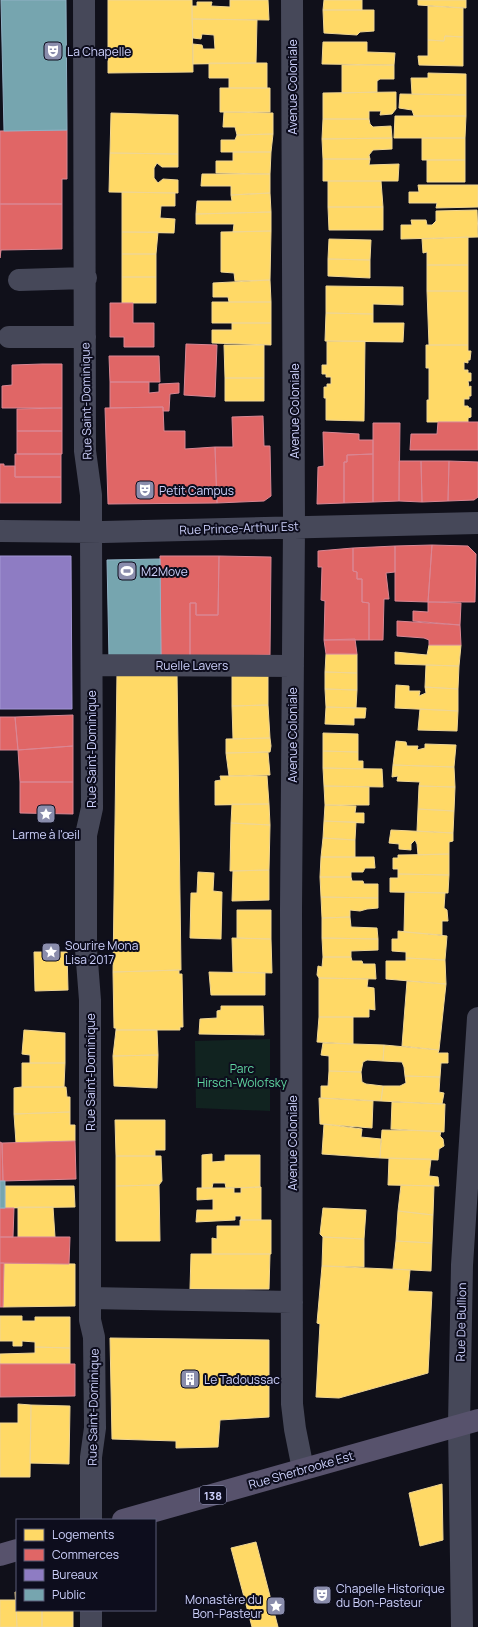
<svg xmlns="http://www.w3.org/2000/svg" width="478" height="1627" font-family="Manrope,sans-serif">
<rect width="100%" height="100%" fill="#10101a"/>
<!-- green -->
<path fill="#112320" d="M 270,1039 L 270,1111 L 196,1108 L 195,1041 Z"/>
<!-- homes -->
<path fill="#ffd966" stroke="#f0d693" d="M 108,0 L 192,0 L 193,72 L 108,73 Z
M 230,0 L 268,0 L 269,20 L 192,19 L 192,6 L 197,6 L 197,2 L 212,2 L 211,6 L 230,7 Z
M 324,0 L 362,0 L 362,10 L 323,10 Z
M 418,0 L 466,0 L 466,8 L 418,5 Z
M 428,6 L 463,8 L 463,37 L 445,36 L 444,41 L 428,40 Z
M 323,10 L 374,10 L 374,31 L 360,32 L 357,35 L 324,33 Z
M 192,19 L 257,20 L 256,63 L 193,64 L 193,44 L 202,45 L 203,49 L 215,49 L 214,35 L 202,34 L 201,39 L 193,38 Z
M 445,36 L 463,37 L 463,66 L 419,65 L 418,56 L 428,56 L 428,40 L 444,41 Z
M 323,42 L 367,42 L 367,52 L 395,53 L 394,65 L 322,64 Z
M 209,63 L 267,63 L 267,88 L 229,88 L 229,78 L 209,78 Z
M 342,65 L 394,65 L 394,79 L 380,79 L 377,81 L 377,92 L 342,93 Z
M 428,73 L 466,74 L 466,95 L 412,94 L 411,78 L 428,78 Z
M 220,88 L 270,88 L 270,112 L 220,112 Z
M 396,92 L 396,109 L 392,114 L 380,115 L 381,111 L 369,111 L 369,119 L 323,119 L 323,93 Z
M 400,94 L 466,95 L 466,116 L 414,116 L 412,110 L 399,108 Z
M 224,112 L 273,113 L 273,134 L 237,135 L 235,127 L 223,127 Z
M 111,113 L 178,115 L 178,154 L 110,153 Z
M 395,116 L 466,116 L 465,138 L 394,138 Z
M 323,119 L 369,119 L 370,124 L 373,127 L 391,126 L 392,138 L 322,139 Z
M 273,134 L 271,152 L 221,152 L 221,140 L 235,140 L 237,135 Z
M 392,138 L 392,149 L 373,150 L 369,155 L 370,159 L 323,159 L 322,139 Z
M 422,138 L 465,138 L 465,160 L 422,160 Z
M 233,152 L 271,152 L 270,174 L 216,173 L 216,161 L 233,161 Z
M 110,153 L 178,154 L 178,167 L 162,167 L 157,163 L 154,168 L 154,178 L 158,183 L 163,179 L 178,180 L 178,193 L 109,192 Z
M 323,159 L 370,159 L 369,165 L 399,164 L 398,181 L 323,181 Z
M 427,160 L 465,160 L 465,182 L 427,182 Z
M 202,174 L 270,174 L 270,193 L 231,195 L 231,186 L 201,186 Z
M 328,181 L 381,181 L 383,207 L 328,207 Z
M 418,185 L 478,185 L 478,207 L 436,208 L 437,203 L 409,203 L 409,192 L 419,192 Z
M 122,192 L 175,193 L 175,206 L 161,206 L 160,218 L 175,219 L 174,233 L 122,232 Z
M 270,193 L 271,212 L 196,214 L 197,201 L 232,201 L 231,195 Z
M 328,207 L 383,207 L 383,230 L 329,230 Z
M 477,210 L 478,237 L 401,239 L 401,225 L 412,225 L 411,220 L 426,220 L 427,225 L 432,225 L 436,221 L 436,211 Z
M 271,212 L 271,231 L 233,232 L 234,224 L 196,224 L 196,214 Z
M 271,231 L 270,280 L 235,281 L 234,273 L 221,272 L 221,232 Z
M 122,232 L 158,232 L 156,254 L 122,254 Z
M 468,237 L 468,265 L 427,265 L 427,252 L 423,253 L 422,239 Z
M 329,239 L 371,240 L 370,260 L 328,259 Z
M 122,254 L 156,254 L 156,277 L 122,277 Z
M 328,259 L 370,260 L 370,278 L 328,276 Z
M 427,265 L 468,265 L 468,291 L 427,291 Z
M 122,277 L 156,277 L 156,303 L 122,303 Z
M 270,280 L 271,302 L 229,302 L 228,297 L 213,297 L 213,283 Z
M 326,286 L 403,287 L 403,305 L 373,304 L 373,314 L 326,313 Z
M 427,291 L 468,291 L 468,345 L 429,345 Z
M 212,302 L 271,302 L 271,323 L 212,323 Z
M 326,313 L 373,314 L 373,323 L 404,323 L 403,342 L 325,341 Z
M 232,323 L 271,323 L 271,345 L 212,343 L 212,330 L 232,330 Z
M 327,341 L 365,341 L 364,421 L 326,420 L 326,398 L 324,398 L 324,387 L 327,387 L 327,384 L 331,384 L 331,377 L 326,377 L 326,374 L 322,374 L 322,365 L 327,365 Z
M 224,345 L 264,345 L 264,378 L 225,378 Z
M 426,345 L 468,345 L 468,351 L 471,351 L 470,360 L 468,360 L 468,363 L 464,362 L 464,370 L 468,370 L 468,373 L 471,373 L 471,381 L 468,381 L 469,387 L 471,386 L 471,396 L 469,396 L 469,399 L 464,399 L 464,406 L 468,406 L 469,408 L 471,408 L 471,417 L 468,418 L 468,422 L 427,422 L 427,400 L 429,400 L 429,368 L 426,368 Z
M 225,378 L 264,378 L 264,401 L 225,401 Z
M 429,645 L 461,645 L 459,666 L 395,664 L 395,652 L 427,655 Z
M 326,654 L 357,654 L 357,673 L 325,672 Z
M 426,665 L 459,666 L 458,689 L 425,687 Z
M 117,672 L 177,673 L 181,970 L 113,972 Z
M 325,672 L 357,673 L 357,690 L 325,689 Z
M 232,673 L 268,673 L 268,705 L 232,706 Z
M 396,685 L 409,686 L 409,691 L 420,691 L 419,696 L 426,693 L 425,687 L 458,689 L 458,711 L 395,708 Z
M 325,689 L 357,690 L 356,708 L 326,707 Z
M 268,705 L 270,738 L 233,739 L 232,706 Z
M 326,707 L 366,708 L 365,718 L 354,718 L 354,725 L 325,724 Z
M 420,709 L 458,711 L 457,731 L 418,730 Z
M 323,733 L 358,734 L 358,752 L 323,751 Z
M 270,738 L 271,746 L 270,752 L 226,753 L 226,739 Z
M 396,741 L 406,742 L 407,746 L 418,746 L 417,750 L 425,748 L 425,744 L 456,745 L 454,767 L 393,765 Z
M 323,751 L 358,752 L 358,761 L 363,761 L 363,769 L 323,768 Z
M 268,752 L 270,775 L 229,776 L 226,753 Z
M 393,765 L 454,767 L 455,787 L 419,786 L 420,782 L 397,781 L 398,776 L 392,777 Z
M 323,768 L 382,769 L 383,787 L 324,786 Z
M 220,776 L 267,776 L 269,804 L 215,805 L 215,781 L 221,780 Z
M 324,786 L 369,787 L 369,805 L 325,805 Z
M 419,786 L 455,787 L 454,811 L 418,809 Z
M 232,804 L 269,804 L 270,825 L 231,823 Z
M 325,805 L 356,806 L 355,813 L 364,813 L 364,823 L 324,821 Z
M 418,809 L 454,811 L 453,833 L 417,831 Z
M 324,821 L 356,822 L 355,840 L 323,838 Z
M 231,823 L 270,825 L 269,870 L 230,871 Z
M 391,830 L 453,833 L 453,841 L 449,842 L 449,854 L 418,855 L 417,844 L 415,840 L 411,844 L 411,850 L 399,849 L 399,844 L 389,843 Z
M 323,838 L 355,840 L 355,857 L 321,857 Z
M 449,854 L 449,875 L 398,874 L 398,869 L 393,869 L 393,858 L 398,858 L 398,855 Z
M 321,857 L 374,857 L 375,868 L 365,868 L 363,872 L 351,872 L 351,877 L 320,877 Z
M 269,870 L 269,900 L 232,901 L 233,871 Z
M 198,872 L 214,873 L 213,891 L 222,892 L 221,939 L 190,938 L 191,893 L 197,893 Z
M 398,874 L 449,875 L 448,893 L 390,892 L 390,878 L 398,878 Z
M 320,877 L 351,877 L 352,881 L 363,881 L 364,884 L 378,884 L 378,898 L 321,897 Z
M 405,892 L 445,893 L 444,908 L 447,910 L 448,921 L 442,921 L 442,935 L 404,932 Z
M 321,897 L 378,898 L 378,908 L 367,909 L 360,911 L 350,910 L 350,917 L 322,918 Z
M 237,910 L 271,910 L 271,939 L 237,938 Z
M 350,917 L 351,927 L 377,928 L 378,939 L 322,938 L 322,918 Z
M 398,931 L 447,936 L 445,960 L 406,958 L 406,952 L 392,951 L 392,939 L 398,939 Z
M 232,938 L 271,939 L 272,973 L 233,972 Z
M 322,938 L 378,939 L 378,950 L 351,951 L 351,957 L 323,957 Z
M 34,952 L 67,952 L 68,990 L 35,991 Z
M 323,957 L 351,957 L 352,961 L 362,961 L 363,964 L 375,964 L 376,979 L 319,978 L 317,975 L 318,966 L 322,967 Z
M 406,958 L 445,960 L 446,984 L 386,979 L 386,961 L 406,961 Z
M 179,970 L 179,974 L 182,974 L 183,1027 L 180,1027 L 180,1030 L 116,1030 L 116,1028 L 114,1028 L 113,972 Z
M 209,972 L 265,973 L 265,995 L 211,995 Z
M 319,978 L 368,979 L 367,987 L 374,988 L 375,1010 L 369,1009 L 369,1017 L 319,1017 Z
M 407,981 L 446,984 L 439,1050 L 402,1046 Z
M 221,1006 L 263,1006 L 264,1035 L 199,1034 L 200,1019 L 217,1018 L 217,1011 L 221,1010 Z
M 319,1017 L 353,1017 L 353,1044 L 317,1042 Z
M 24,1030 L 65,1033 L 65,1063 L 30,1063 L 30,1055 L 22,1054 Z
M 116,1030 L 157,1030 L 158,1055 L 113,1056 Z
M 323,1043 L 384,1045 L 383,1061 L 367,1060 L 363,1062 L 361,1072 L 329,1071 L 329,1056 L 321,1055 Z
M 384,1045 L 439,1050 L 438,1053 L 448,1053 L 448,1063 L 441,1063 L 440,1077 L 405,1076 L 404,1067 L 402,1062 L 383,1061 Z
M 158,1055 L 157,1088 L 114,1086 L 113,1056 Z
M 22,1063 L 65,1063 L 64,1087 L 22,1087 Z
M 329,1071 L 361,1072 L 362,1082 L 366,1084 L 383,1086 L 381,1101 L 321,1098 L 321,1086 L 328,1086 Z
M 405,1076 L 440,1077 L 439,1092 L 444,1093 L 442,1104 L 381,1101 L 383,1086 L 400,1086 L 406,1083 Z
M 22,1087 L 66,1087 L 67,1097 L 70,1097 L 70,1112 L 14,1114 L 14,1088 Z
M 319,1098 L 373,1101 L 372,1128 L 320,1124 Z
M 392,1102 L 445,1104 L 444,1132 L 391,1129 Z
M 70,1112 L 70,1125 L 75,1125 L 75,1141 L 16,1143 L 14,1114 Z
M 115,1120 L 165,1120 L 165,1150 L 155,1150 L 155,1156 L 116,1156 Z
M 324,1124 L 362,1129 L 361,1137 L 381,1139 L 380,1158 L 322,1154 Z
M 382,1130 L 441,1131 L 440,1136 L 443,1139 L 444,1146 L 439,1149 L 438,1160 L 380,1158 Z
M 212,1154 L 212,1162 L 225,1161 L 225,1155 L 260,1155 L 260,1187 L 226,1188 L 225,1183 L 213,1183 L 212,1188 L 202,1188 L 202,1155 Z
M 116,1156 L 161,1156 L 162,1181 L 159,1185 L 116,1186 Z
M 389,1158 L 431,1159 L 429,1176 L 438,1177 L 439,1186 L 388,1185 Z
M 159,1185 L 160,1241 L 116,1241 L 116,1186 Z
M 401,1185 L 434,1186 L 433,1215 L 398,1211 Z
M 5,1186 L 74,1186 L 75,1207 L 5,1208 Z
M 261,1187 L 261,1220 L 241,1220 L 241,1216 L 235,1216 L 235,1220 L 196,1222 L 197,1210 L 213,1210 L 213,1199 L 197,1200 L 197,1188 L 234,1188 L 234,1193 L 241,1193 L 241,1188 Z
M 18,1207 L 53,1207 L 55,1237 L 18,1237 Z
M 323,1208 L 366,1210 L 364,1239 L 323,1237 L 320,1234 Z
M 398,1211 L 433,1215 L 432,1243 L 396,1241 Z
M 240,1220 L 271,1220 L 271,1254 L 212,1254 L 212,1238 L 217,1239 L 217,1226 L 240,1226 Z
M 323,1237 L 364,1239 L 364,1267 L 322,1266 Z
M 396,1241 L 432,1243 L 431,1271 L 393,1269 Z
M 191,1254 L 270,1254 L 269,1289 L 190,1289 Z
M 4,1263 L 75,1264 L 75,1306 L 3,1307 Z
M 322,1266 L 410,1270 L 408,1291 L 432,1292 L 428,1373 L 339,1398 L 316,1397 L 320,1324 L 317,1323 Z
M 0,1316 L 22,1316 L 22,1321 L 35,1321 L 35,1317 L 70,1317 L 70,1348 L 35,1347 L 35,1342 L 22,1341 L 22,1346 L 13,1346 L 13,1341 L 0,1341 Z
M 110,1338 L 269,1340 L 269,1417 L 220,1420 L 218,1447 L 176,1448 L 176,1441 L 112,1439 Z
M 35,1347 L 70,1348 L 70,1364 L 0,1364 L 0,1354 L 35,1353 Z
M 18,1404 L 31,1405 L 30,1477 L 0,1477 L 0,1423 L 18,1423 Z
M 31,1405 L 70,1406 L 69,1464 L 30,1463 Z
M 442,1484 L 443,1540 L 420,1546 L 409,1493 Z
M 256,1542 L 278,1627 L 252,1627 L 231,1548 Z
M 15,1592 L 17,1592 L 17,1610 L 42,1610 L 42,1627 L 17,1627 Z
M 0,1600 L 16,1600 L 17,1627 L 0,1627 Z
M 42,1610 L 73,1610 L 73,1627 L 42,1627 Z"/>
<!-- shops -->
<path fill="#e06666" stroke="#da8693" d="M 67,130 L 67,179 L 62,179 L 62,204 L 0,204 L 0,131 Z
M 0,204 L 62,204 L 62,249 L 1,250 L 0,258 Z
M 110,303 L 133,303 L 133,323 L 154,323 L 154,347 L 124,347 L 124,337 L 110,337 Z
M 186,344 L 217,345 L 215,397 L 184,395 Z
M 109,356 L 159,356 L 160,382 L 110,382 Z
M 42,364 L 62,364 L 62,408 L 2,408 L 2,386 L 12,385 L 12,365 Z
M 110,382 L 149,382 L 149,393 L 159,392 L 159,384 L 179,383 L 179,393 L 170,394 L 169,411 L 163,411 L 163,407 L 110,408 Z
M 163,407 L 164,431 L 185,431 L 185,449 L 215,447 L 217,503 L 108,504 L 105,408 Z
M 62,408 L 62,431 L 17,431 L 17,409 Z
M 263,416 L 264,446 L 270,446 L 271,496 L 264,501 L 217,503 L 215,447 L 233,447 L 232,417 Z
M 438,422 L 478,422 L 478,450 L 410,450 L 411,434 L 437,434 Z
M 373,423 L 400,423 L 399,501 L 373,502 Z
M 17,431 L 62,431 L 62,454 L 17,454 Z
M 323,432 L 359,434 L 359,440 L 373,440 L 373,454 L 347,455 L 347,462 L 344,462 L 344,503 L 317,504 L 318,467 L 324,466 Z
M 15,454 L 61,454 L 61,477 L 15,477 Z
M 373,454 L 373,502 L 344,503 L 344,462 L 347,462 L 347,455 Z
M 399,461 L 421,461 L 422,502 L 399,501 Z
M 421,461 L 449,461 L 448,501 L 422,502 Z
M 449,461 L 478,462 L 478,497 L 474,500 L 448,501 Z
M 0,464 L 4,464 L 4,466 L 15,466 L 15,477 L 61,477 L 61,503 L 0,503 Z
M 432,545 L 428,602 L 395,601 L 395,546 Z
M 432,545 L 468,546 L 476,554 L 475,602 L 428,602 Z
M 395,546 L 395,572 L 386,573 L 389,599 L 384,599 L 383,640 L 369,640 L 369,603 L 362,602 L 362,579 L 357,579 L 357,572 L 353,571 L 353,548 Z
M 353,548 L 353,571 L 357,572 L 357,579 L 362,579 L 362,602 L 369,603 L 369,640 L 324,640 L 325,601 L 321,600 L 322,567 L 318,567 L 318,551 Z
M 160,556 L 219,556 L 218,615 L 196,615 L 196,603 L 190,603 L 190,657 L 161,658 Z
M 219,556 L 271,557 L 270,655 L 190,657 L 190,603 L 196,603 L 196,615 L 218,615 Z
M 428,602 L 461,603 L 460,625 L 413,621 L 413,611 L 428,612 Z
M 397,621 L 460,625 L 461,645 L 429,645 L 429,640 L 424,638 L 397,636 Z
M 355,639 L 357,654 L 326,654 L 324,640 Z
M 73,715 L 73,746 L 18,750 L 15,717 Z
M 0,717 L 15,717 L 18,750 L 0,750 Z
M 73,746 L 73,782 L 20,782 L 18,750 Z
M 20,782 L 73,782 L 73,814 L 20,813 Z
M 75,1141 L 76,1179 L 3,1181 L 2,1143 Z
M 0,1142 L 2,1143 L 3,1181 L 0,1181 Z
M 0,1208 L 14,1208 L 13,1237 L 0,1237 Z
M 0,1237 L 70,1237 L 69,1264 L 0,1263 Z
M 0,1263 L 4,1263 L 3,1307 L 0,1307 Z
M 0,1364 L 75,1364 L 75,1396 L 0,1397 Z"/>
<!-- offices -->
<path fill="#8e7cc3" stroke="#a195d4" d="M 0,556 L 71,556 L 72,709 L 0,709 Z"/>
<!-- public -->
<path fill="#76a5af" stroke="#90b2c6" d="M 1,0 L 66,0 L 67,130 L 4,131 Z
M 160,559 L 161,658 L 109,659 L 107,560 Z
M 0,1181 L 5,1181 L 5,1208 L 0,1208 Z"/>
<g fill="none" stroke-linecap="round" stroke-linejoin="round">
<!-- minor -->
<path stroke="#464859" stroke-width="22" d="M 84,0 L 85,451 L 91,495 L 91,532 L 92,808 L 86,835 L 86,949 L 90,1000 L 90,1320 L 94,1337 L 95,1428 L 91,1457 L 91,1520
M 292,0 L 294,527 L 291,909 L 292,1404 L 295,1429 L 303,1469
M 19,280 L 86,278
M 9,337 L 85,337
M 0,531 L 103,532 L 478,523
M 92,665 L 293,666
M 90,1298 L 292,1302
M 91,1627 L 91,1610
M 462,1627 L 459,1425 L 462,1265 L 478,1018"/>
<!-- major -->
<path stroke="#57526c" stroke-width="22" d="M 123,1520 L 478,1420
M 0,1555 L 17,1550"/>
</g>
<!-- icons -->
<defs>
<g id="theatre-square" transform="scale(1)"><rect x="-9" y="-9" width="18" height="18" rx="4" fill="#8a8dac" stroke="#0d0d1d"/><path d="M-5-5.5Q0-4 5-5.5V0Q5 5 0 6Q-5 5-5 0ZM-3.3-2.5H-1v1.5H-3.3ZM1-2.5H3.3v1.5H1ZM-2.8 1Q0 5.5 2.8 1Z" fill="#fff"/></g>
<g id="stadium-square" transform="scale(1)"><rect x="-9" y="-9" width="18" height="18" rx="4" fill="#8a8dac" stroke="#0d0d1d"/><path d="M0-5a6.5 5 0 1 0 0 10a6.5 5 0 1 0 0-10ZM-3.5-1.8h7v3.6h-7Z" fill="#fff"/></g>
<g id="sight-square" transform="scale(1)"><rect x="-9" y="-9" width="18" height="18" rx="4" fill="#8a8dac" stroke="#0d0d1d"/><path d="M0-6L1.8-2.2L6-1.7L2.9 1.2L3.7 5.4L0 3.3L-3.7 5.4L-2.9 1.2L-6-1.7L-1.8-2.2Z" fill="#fff"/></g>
<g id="building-square" transform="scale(1)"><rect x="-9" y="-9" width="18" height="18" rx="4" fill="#8a8dac" stroke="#0d0d1d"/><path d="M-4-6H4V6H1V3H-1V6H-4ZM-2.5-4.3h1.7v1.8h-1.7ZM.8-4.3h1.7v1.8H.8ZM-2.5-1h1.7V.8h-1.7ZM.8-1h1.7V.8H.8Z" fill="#fff"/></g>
</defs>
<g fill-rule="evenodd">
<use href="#theatre-square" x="53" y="51"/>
<use href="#theatre-square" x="145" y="490"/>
<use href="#stadium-square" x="127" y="571"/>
<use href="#sight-square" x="46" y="814"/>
<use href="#sight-square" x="51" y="952"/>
<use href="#building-square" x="190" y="1379"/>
<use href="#theatre-square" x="322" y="1595"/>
<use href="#sight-square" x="276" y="1606"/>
</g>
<g text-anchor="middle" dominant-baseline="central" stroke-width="4" stroke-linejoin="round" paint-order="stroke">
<!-- shield labels -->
<rect fill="#0d0d1d" stroke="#9396b8" stroke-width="1" x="200" y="1486" width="26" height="18" rx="3"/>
<g font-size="11" font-weight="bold" fill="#ccd0fb">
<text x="213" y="1495">138</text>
</g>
<!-- poi labels -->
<g font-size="12" fill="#ccd0fb" stroke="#0d0d1d" text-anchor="start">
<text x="67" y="51">La Chapelle</text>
<text x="159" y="490">Petit Campus</text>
<text x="141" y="571">M2Move</text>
<text x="46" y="834" text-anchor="middle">Larme à l'œil</text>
<text x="65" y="945">Sourire Mona<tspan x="65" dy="14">Lisa 2017</tspan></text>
<text x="204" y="1379">Le Tadoussac</text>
<text x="336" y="1588">Chapelle Historique<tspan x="336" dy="14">du Bon-Pasteur</tspan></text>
<text x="262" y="1599" text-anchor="end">Monastère du<tspan x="262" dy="14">Bon-Pasteur</tspan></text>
</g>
<!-- street labels -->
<g font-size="12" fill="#ccd0fb" stroke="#0d0d1d">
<text transform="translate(292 87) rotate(-90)">Avenue Coloniale</text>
<text transform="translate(86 401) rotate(-91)">Rue Saint-Dominique</text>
<text transform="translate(294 411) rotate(-90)">Avenue Coloniale</text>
<text transform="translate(239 528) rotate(-2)">Rue Prince-Arthur Est</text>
<text x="192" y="665">Ruelle Lavers</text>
<text transform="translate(292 735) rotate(-90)">Avenue Coloniale</text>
<text transform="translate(91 749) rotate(-90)">Rue Saint-Dominique</text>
<text transform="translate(90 1072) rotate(-90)">Rue Saint-Dominique</text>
<text transform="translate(292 1143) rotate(-90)">Avenue Coloniale</text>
<text transform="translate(461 1322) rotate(-89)">Rue De Bullion</text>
<text transform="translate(93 1407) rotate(-89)">Rue Saint-Dominique</text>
<text transform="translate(301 1470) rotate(-16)">Rue Sherbrooke Est</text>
</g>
<!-- park labels -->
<g font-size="12" fill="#5fd5a0" stroke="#0d0d1d">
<text x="242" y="1068">Parc<tspan x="242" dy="14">Hirsch-Wolofsky</tspan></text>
</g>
</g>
<!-- legend -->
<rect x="16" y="1519" width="140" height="92" fill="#0d0d1d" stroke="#595b76"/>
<rect x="24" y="1529" width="20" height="12" fill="#ffd966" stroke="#595b76"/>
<text x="52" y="1539" font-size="12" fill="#ccd0fb">Logements</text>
<rect x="24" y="1549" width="20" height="12" fill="#e06666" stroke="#595b76"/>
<text x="52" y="1559" font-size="12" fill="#ccd0fb">Commerces</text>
<rect x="24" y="1569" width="20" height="12" fill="#8e7cc3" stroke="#595b76"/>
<text x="52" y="1579" font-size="12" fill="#ccd0fb">Bureaux</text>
<rect x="24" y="1589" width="20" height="12" fill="#76a5af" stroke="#595b76"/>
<text x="52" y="1599" font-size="12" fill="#ccd0fb">Public</text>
</svg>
